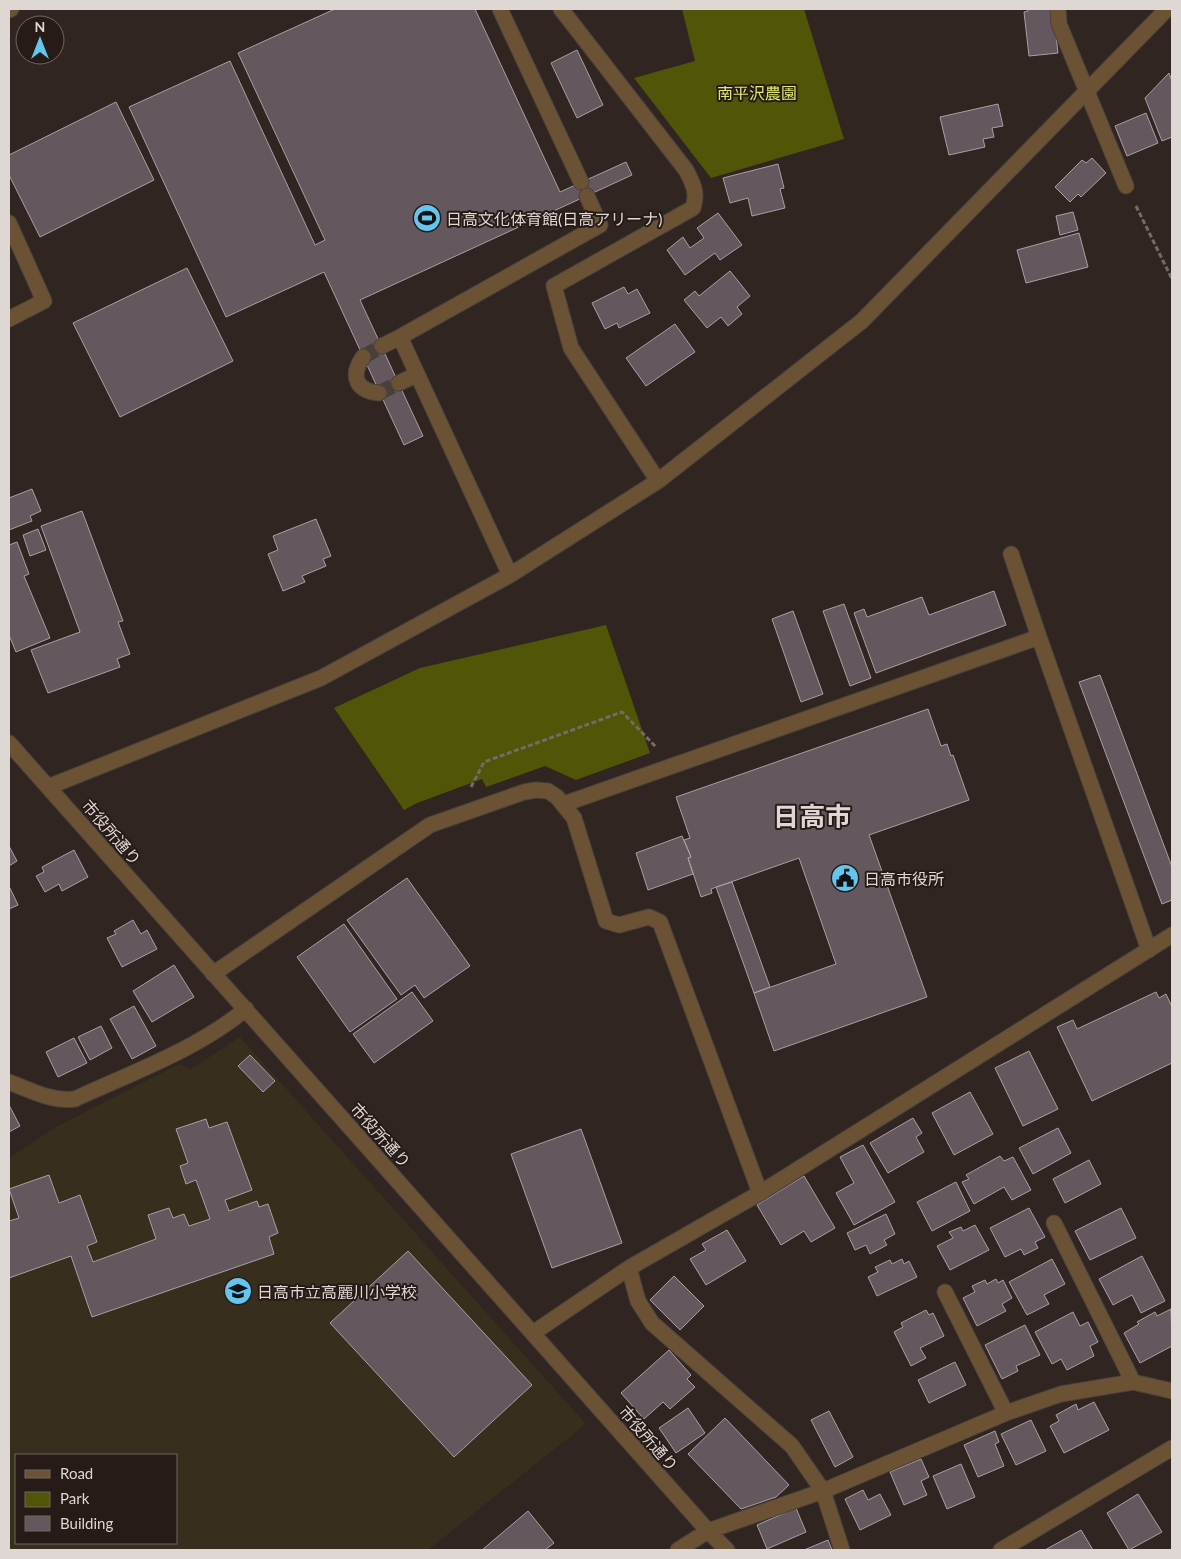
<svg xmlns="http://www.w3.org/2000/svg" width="1181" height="1559" font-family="Lato,'Noto Sans JP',sans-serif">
<rect width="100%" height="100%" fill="#302520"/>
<!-- education -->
<path fill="#372e1d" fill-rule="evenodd" d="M 240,1037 L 586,1424 L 428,1550 L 9,1550 L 9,1158 L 54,1128 L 179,1064 L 191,1069 ZM 16,1455 L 176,1455 L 176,1543 L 16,1543 Z"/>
<!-- green -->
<path fill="#505508" d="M 682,9 L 804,9 L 844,139 L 711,178 L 634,78 L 695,61 Z
M 606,625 L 650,753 L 576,780 L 545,766 L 486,787 L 482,779 L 417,803 L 404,810 L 334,708 L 420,668 Z"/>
<!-- building -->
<path fill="#64575e" stroke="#ac9ea5" d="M 335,9 L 475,9 L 560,192 L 626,162 L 632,175 L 360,300 L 423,436 L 404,445 L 324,272 L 226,317 L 129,107 L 230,61 L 315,245 L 325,240 L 238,53 Z
M 1028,9 L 1053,9 L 1058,53 L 1029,56 L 1024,12 L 1028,11 Z
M 577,50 L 603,105 L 577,118 L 551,63 Z
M 1169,73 L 1172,81 L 1172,137 L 1162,141 L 1145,98 Z
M 116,102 L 154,180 L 40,237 L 9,175 L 9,155 Z
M 998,104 L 1003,126 L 992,128 L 994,137 L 983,139 L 985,147 L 949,155 L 940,117 Z
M 1146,113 L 1158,143 L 1127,156 L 1115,126 Z
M 1092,158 L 1106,173 L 1081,197 L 1078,194 L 1070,202 L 1055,187 L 1082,160 L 1086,163 Z
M 778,164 L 784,188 L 780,189 L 785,208 L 752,216 L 748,198 L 730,203 L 723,178 Z
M 1073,212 L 1078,230 L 1060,235 L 1056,216 Z
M 718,213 L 742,245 L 720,260 L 715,253 L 685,275 L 667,250 L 683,237 L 690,248 L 704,238 L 697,228 Z
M 1079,233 L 1088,267 L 1026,283 L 1017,250 Z
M 187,268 L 233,361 L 120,417 L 73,323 Z
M 730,271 L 750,296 L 737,307 L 742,314 L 728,326 L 721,317 L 707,328 L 684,300 L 695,291 L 699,296 Z
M 624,287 L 628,294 L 637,289 L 650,313 L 619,328 L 617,323 L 605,329 L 592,303 Z
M 675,324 L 695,352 L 646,386 L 626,358 Z
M 32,489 L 41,511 L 30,516 L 32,521 L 9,530 L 9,498 Z
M 82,511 L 123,621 L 118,622 L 130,654 L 117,659 L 120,667 L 48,693 L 31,650 L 80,632 L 41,526 Z
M 316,519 L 331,556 L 323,559 L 326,566 L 302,576 L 305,582 L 283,591 L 268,554 L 278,550 L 273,536 Z
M 38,529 L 46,550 L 30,556 L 23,535 Z
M 17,542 L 29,574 L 24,576 L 50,638 L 16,652 L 9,635 L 9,545 Z
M 994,591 L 1006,625 L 876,673 L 854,613 L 864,609 L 867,617 L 922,597 L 929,615 Z
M 844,604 L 871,678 L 850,686 L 823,611 Z
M 793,611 L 823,694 L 801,702 L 772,619 Z
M 1100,675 L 1172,867 L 1172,900 L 1162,904 L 1079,682 Z
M 928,709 L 941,746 L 947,744 L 951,756 L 953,755 L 969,800 L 869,835 L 927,997 L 774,1051 L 754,993 L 836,964 L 799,858 L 711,889 L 712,893 L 701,897 L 688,858 L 691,857 L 684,840 L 690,838 L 676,797 Z
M 682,836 L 691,857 L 688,858 L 693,874 L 648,890 L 636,853 Z
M 9,846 L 17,861 L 9,866 Z
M 74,850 L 88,877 L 62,891 L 59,884 L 45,892 L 36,876 L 44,872 L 42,867 Z
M 407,878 L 470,966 L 424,998 L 415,985 L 401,995 L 347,920 Z
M 732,882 L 770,987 L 754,993 L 716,887 Z
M 9,886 L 18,905 L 9,909 Z
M 133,920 L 141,934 L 147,930 L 157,949 L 122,967 L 107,938 L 116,934 L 114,931 Z
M 344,924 L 397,999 L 350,1032 L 297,957 Z
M 174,965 L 194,997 L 152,1022 L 133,991 Z
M 412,992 L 433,1021 L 374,1063 L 353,1034 Z
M 1156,992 L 1159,998 L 1166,994 L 1172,1007 L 1172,1063 L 1092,1101 L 1057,1027 L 1073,1020 L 1077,1029 Z
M 134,1006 L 156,1046 L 132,1059 L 110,1019 Z
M 101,1026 L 112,1048 L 90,1060 L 78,1037 Z
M 74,1038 L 87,1063 L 58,1077 L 46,1052 Z
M 1029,1051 L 1058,1109 L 1023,1126 L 995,1068 Z
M 250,1055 L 275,1081 L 263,1092 L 238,1066 Z
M 970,1092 L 993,1134 L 954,1155 L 932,1113 Z
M 9,1105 L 20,1126 L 9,1132 Z
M 913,1118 L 922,1133 L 916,1137 L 924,1152 L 888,1173 L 870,1143 Z
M 206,1119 L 209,1128 L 227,1122 L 252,1190 L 225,1200 L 229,1211 L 257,1201 L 259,1207 L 268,1204 L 278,1233 L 269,1237 L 274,1254 L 92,1317 L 71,1256 L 9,1278 L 9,1221 L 19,1218 L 9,1189 L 49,1175 L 59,1203 L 80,1195 L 97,1242 L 87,1246 L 93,1262 L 156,1239 L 148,1215 L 169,1208 L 173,1218 L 184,1214 L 189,1226 L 210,1219 L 196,1180 L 186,1184 L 180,1166 L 188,1163 L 176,1129 Z
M 1058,1128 L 1071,1153 L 1033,1174 L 1019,1148 Z
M 581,1129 L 622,1243 L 552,1268 L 511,1154 Z
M 863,1145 L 895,1202 L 854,1225 L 836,1193 L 854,1183 L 840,1157 Z
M 1000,1156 L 1004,1161 L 1013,1157 L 1031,1190 L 1012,1200 L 1004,1187 L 974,1204 L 962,1182 L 969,1179 L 966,1175 Z
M 1089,1160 L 1101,1184 L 1065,1203 L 1053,1179 Z
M 804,1176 L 835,1228 L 811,1242 L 804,1231 L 781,1245 L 757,1205 Z
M 956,1182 L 970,1211 L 932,1231 L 917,1202 Z
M 1029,1208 L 1045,1237 L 1035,1242 L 1038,1248 L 1024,1255 L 1021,1249 L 1005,1257 L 990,1228 Z
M 1121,1208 L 1136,1238 L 1090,1260 L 1075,1231 Z
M 886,1214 L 895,1234 L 884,1240 L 887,1245 L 870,1254 L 866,1245 L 855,1250 L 847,1233 Z
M 975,1225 L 989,1250 L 950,1270 L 937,1246 L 953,1238 L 949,1232 L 961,1227 L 963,1231 Z
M 727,1230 L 746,1261 L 706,1285 L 690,1259 L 706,1250 L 702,1244 Z
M 408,1251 L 532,1385 L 454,1457 L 330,1323 Z
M 1142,1256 L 1165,1301 L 1141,1313 L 1132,1295 L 1113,1305 L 1099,1279 Z
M 902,1259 L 904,1264 L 909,1261 L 917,1277 L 877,1296 L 868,1277 L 878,1272 L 875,1267 L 890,1260 L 892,1264 Z
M 1052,1259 L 1065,1284 L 1044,1295 L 1049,1304 L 1027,1315 L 1009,1282 Z
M 674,1276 L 704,1306 L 680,1330 L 650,1300 Z
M 996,1279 L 998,1283 L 1003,1280 L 1012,1298 L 1002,1304 L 1006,1311 L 977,1326 L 963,1298 L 975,1292 L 972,1286 L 985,1280 L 987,1284 Z
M 1171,1309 L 1172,1346 L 1140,1363 L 1124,1333 L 1139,1324 L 1137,1322 L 1155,1312 L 1157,1316 Z
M 926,1310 L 929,1315 L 933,1313 L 944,1336 L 920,1348 L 926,1358 L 911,1366 L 894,1332 L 903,1327 L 901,1323 Z
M 1073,1312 L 1080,1326 L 1088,1322 L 1098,1342 L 1090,1346 L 1094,1356 L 1067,1370 L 1061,1359 L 1052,1364 L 1035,1332 Z
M 1025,1325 L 1040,1355 L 1016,1366 L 1018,1371 L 1002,1379 L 985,1345 Z
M 669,1350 L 691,1375 L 687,1379 L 695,1387 L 670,1409 L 663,1402 L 644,1419 L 621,1393 Z
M 955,1362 L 966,1385 L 929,1403 L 918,1380 Z
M 1094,1402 L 1109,1430 L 1064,1453 L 1050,1426 L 1059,1421 L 1056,1415 L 1076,1404 L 1078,1410 Z
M 688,1408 L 705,1433 L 676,1453 L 659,1428 Z
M 829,1411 L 853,1457 L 835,1467 L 811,1420 Z
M 725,1418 L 789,1485 L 776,1497 L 741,1509 L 688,1454 Z
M 1031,1420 L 1046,1451 L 1016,1465 L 1001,1434 Z
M 995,1431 L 999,1442 L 995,1444 L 1004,1466 L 978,1477 L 964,1445 Z
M 921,1459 L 929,1477 L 921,1481 L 927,1495 L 904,1505 L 890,1472 Z
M 961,1464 L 975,1497 L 947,1509 L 933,1476 Z
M 863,1490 L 868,1500 L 880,1494 L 891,1515 L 860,1530 L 845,1499 Z
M 1138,1494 L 1162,1532 L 1129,1550 L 1107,1513 Z
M 796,1508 L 806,1532 L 767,1549 L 757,1525 Z
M 528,1511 L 554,1543 L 545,1550 L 482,1550 Z
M 1081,1530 L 1093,1550 L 1045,1550 Z
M 828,1540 L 832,1550 L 804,1550 Z"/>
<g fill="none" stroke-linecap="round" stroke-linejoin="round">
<!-- minor-tunnel -->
<path stroke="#4a403b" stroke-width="15" stroke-dasharray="15 8" stroke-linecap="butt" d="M 363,357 L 382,346
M 379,393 L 399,383"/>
<!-- minor casing -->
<g stroke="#4c413d" stroke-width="17">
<path id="minor" d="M 500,9 L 581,182
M 561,9 L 686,170 C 693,184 698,192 693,208 L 554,286 L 571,348 L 658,481
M 1058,9 L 1059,24 L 1126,186
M 9,10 L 11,9
M 9,223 L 44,301 L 9,319
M 382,346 L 400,337
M 363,357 C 350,376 356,391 379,393
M 399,383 L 416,375
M 1011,554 L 1039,637
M 510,575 L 400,337 L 600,225 L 587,196
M 9,743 L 708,1531 L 727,1550
M 48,787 L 321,678 L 510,575 L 658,481 L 862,321 L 1167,9
M 564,804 L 1039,637 L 1149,950
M 213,974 L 430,825 L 524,792 L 536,790 L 548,791 L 557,797 L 574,818 L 606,921 L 619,925 L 649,917 L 660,922 L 760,1193
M 9,1082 C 30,1090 52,1102 75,1099 C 133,1072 196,1050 246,1009
M 1054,1223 L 1133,1382
M 629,1268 L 638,1301 L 652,1323 L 792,1446 L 823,1491 L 842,1550
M 945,1292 L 1006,1413
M 533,1333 L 629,1268 L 760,1193 L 1172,935
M 678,1550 L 708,1531 L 823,1491 L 1006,1413 L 1061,1394 L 1133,1382 L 1172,1391
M 1001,1550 L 1172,1448"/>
</g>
<!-- path -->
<path stroke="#746b67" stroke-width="3" stroke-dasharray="5 2.5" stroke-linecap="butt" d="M 1136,206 L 1172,279
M 471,787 L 484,762 L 622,712 L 656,747"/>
<!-- minor -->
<use href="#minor" stroke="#6b5235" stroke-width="15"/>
</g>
<!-- icons -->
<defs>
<g id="stadium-disc" transform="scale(1.4375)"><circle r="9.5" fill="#64c5ee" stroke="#261b17"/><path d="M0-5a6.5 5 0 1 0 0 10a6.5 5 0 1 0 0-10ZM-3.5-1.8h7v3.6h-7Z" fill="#111"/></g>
<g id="civic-disc" transform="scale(1.4375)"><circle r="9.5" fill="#64c5ee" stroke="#261b17"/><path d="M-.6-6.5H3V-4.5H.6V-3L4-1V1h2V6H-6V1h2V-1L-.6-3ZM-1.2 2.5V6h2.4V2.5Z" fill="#111"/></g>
<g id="school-disc" transform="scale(1.4375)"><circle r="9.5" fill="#64c5ee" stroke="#261b17"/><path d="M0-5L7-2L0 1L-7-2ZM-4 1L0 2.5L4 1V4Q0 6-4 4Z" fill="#111"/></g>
</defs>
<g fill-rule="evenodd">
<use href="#stadium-disc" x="427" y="218"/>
<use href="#civic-disc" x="845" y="878"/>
<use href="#school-disc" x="238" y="1291"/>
</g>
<g text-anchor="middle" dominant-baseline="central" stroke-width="4" stroke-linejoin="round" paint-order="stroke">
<!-- park labels -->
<g font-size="16" fill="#dfe96b" stroke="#261b17">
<text x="757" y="92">南平沢農園</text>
</g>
<!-- poi labels -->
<g font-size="16" fill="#ded7d4" stroke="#261b17" text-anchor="start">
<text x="446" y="218">日高文化体育館(日高アリーナ)</text>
<text x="864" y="878">日高市役所</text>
<text x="257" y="1291">日高市立高麗川小学校</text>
</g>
<!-- street labels -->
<g font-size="16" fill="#ded7d4" stroke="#261b17">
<text transform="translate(112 832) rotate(49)">市役所通り</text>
<text transform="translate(381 1135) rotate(48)">市役所通り</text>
<text transform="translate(649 1438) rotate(49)">市役所通り</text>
</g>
<!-- town labels -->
<g font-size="26" font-weight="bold" fill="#ded7d4" stroke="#261b17">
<text x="812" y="816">日高市</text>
</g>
</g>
<!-- border -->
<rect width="1181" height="1559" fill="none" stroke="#ded7d4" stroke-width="20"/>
<!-- legend -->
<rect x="15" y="1454" width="162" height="90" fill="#261b17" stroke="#706663"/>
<rect x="25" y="1470" width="25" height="8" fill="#6b5235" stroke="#706663"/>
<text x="60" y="1479" font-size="15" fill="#ded7d4">Road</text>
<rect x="25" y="1492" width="25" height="15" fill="#505508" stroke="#706663"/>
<text x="60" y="1504" font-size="15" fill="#ded7d4">Park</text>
<rect x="25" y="1516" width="25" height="15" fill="#64575e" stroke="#706663"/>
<text x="60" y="1529" font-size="15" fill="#ded7d4">Building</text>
<!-- north arrow -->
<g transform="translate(40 40)"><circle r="24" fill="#261b17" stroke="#706663"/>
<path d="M0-4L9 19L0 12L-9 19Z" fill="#64c5ee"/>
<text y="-8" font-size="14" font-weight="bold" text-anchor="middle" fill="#ded7d4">N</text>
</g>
</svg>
